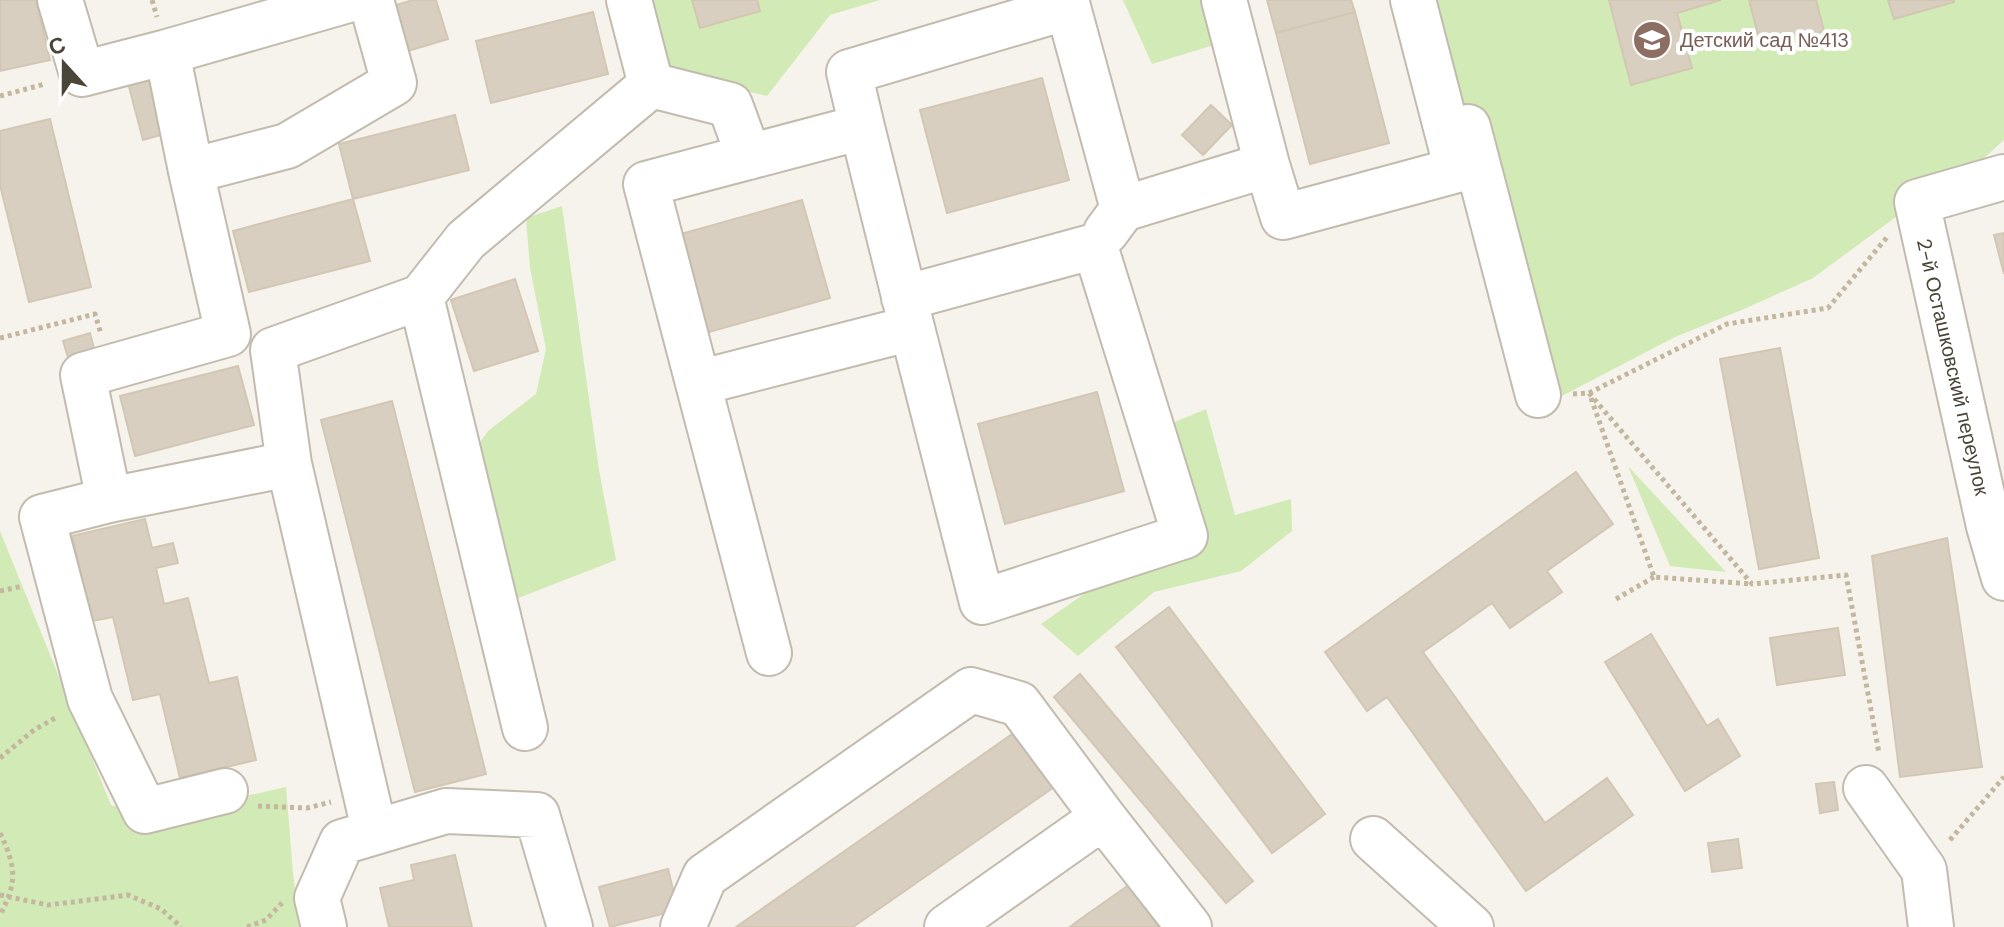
<svg xmlns="http://www.w3.org/2000/svg" width="2004" height="927" font-family="'DM Sans',sans-serif">
<rect width="100%" height="100%" fill="#f6f3ec"/>
<!-- green -->
<path fill="#d2eab5" d="M 643,0 L 880,0 L 830,15 L 767,96 L 660,71 Z
M 1123,0 L 1204,0 L 1217,44 L 1152,64 Z
M 1424,0 L 2004,0 L 2004,140 L 1974,167 L 1938,186 L 1813,278 L 1744,309 L 1675,337 L 1558,398 Z
M 562,206 L 599,470 L 616,560 L 508,602 L 456,477 L 488,431 L 536,394 L 546,349 L 530,268 L 526,218 Z
M 1206,409 L 1235,515 L 1291,499 L 1292,531 L 1241,571 L 1154,592 L 1078,656 L 1041,624 L 1197,515 L 1170,424 Z
M 1628,466 L 1726,572 L 1670,566 Z
M 0,531 L 111,805 L 153,817 L 286,787 L 293,874 L 300,927 L 0,927 Z"/>
<!-- building -->
<path fill="#d8cfc1" stroke="#d3c7b4" stroke-width="2" d="M 0,0 L 36,0 L 50,60 L 0,71 Z
M 413,0 L 436,0 L 448,39 L 408,51 L 393,6 Z
M 692,0 L 757,0 L 760,11 L 700,28 Z
M 1267,0 L 1351,0 L 1355,12 L 1276,33 Z
M 1609,0 L 1721,0 L 1677,13 L 1692,68 L 1631,85 Z
M 1749,0 L 1816,0 L 1824,31 L 1761,46 Z
M 1888,0 L 1954,0 L 1954,2 L 1894,19 Z
M 593,12 L 608,74 L 491,103 L 476,41 Z
M 1355,12 L 1389,143 L 1310,164 L 1276,33 Z
M 157,76 L 171,132 L 143,140 L 128,83 Z
M 1042,78 L 1069,180 L 947,213 L 920,110 Z
M 1211,105 L 1232,125 L 1203,155 L 1182,135 Z
M 455,115 L 469,170 L 353,199 L 339,144 Z
M 50,119 L 91,287 L 29,302 L 0,185 L 0,131 Z
M 353,199 L 370,261 L 249,292 L 233,231 Z
M 802,200 L 830,298 L 702,334 L 674,236 Z
M 2004,233 L 2004,274 L 1994,235 Z
M 515,279 L 538,351 L 474,371 L 451,300 Z
M 90,333 L 96,356 L 70,364 L 63,341 Z
M 1780,348 L 1819,558 L 1759,569 L 1720,359 Z
M 238,366 L 254,425 L 135,456 L 120,396 Z
M 1097,392 L 1124,491 L 1005,524 L 978,424 Z
M 392,401 L 486,774 L 415,792 L 321,420 Z
M 1576,472 L 1613,524 L 1547,571 L 1562,592 L 1510,628 L 1492,603 L 1423,652 L 1545,823 L 1607,778 L 1633,815 L 1526,891 L 1387,697 L 1367,711 L 1325,652 Z
M 145,519 L 152,548 L 173,543 L 178,563 L 156,568 L 164,604 L 188,598 L 209,683 L 237,677 L 256,760 L 180,778 L 160,694 L 133,700 L 113,617 L 92,621 L 72,536 Z
M 1947,538 L 1982,767 L 1900,777 L 1872,556 Z
M 1169,607 L 1325,814 L 1272,853 L 1116,647 Z
M 1838,628 L 1845,675 L 1777,685 L 1770,638 Z
M 1651,634 L 1707,726 L 1718,719 L 1740,756 L 1685,791 L 1605,662 Z
M 1080,674 L 1253,881 L 1226,903 L 1054,697 Z
M 1018,730 L 1057,785 L 853,927 L 736,927 Z
M 1834,782 L 1838,810 L 1820,813 L 1816,784 Z
M 1738,839 L 1742,868 L 1712,872 L 1708,843 Z
M 455,855 L 472,927 L 389,927 L 380,888 L 414,880 L 411,865 Z
M 668,869 L 678,910 L 610,927 L 599,887 Z
M 1129,885 L 1159,927 L 1070,927 L 1079,920 Z"/>
<g fill="none" stroke-linecap="round" stroke-linejoin="round">
<!-- minor casing -->
<g stroke="#c2bbae" stroke-width="48">
<path id="minor" d="M 60,0 L 82,74 L 167,52 L 191,171 L 228,334 L 83,375 L 109,500 L 42,517 L 90,699 L 145,811 L 225,791
M 1224,0 L 1267,165
M 167,52 L 348,0
M 651,85 L 730,105 L 749,157
M 862,127 L 912,328 L 698,383 L 646,184 Z
M 862,127 L 849,72 L 1068,7 L 1123,209 L 1106,232
M 1468,127 L 1538,395
M 191,171 L 287,146 L 394,83 L 371,0
M 2004,177 L 1917,202 L 1989,526 L 2004,578
M 1123,209 L 1267,165 L 1283,217 L 1457,170 L 1413,0
M 421,297 L 525,728
M 904,298 L 1095,246 L 1185,536 L 982,602 L 912,328
M 698,383 L 769,653
M 109,500 L 289,464
M 1866,788 L 1924,870 L 1931,927
M 370,812 L 289,464 L 273,350 L 421,297 L 466,240 L 651,85 L 629,0
M 1373,839 L 1471,927
M 324,927 L 317,898 L 342,842 L 446,811 L 537,815 L 570,927
M 683,927 L 705,876 L 971,690 L 1019,704 L 1103,817 L 1189,927
M 947,927 L 1103,817"/>
</g>
<!-- path -->
<path stroke="#c4b79f" stroke-width="5" stroke-dasharray="4 4" stroke-linecap="butt" d="M 152,0 L 157,17
M 0,96 L 45,84
M 0,338 L 95,314 L 101,334
M 1589,393 L 1752,584 L 1846,575 L 1879,753
M 1573,394 L 1589,393 L 1727,324 L 1828,308 L 1888,236
M 1591,398 L 1654,577 L 1752,584
M 0,591 L 23,586
M 1616,599 L 1654,577
M 0,758 L 34,730 L 57,717
M 258,806 L 307,808 L 331,802
M 0,833 C 16,867 18,881 0,915
M 1950,840 L 2004,777
M 0,895 L 48,905 L 128,895 L 161,909 L 181,927
M 247,927 L 266,920 L 282,903"/>
<!-- minor -->
<use href="#minor" stroke="#fff" stroke-width="44"/>
</g>
<!-- icons -->
<defs>
<g id="school-disc" transform="scale(2)"><circle r="9.5" fill="#8d6e63" stroke="#fff"/><path d="M0-5L7-2L0 1L-7-2ZM-4 1L0 2.5L4 1V4Q0 6-4 4Z" fill="#fff"/></g>
</defs>
<g fill-rule="evenodd">
<use href="#school-disc" x="1652" y="40"/>
</g>
<g text-anchor="middle" dominant-baseline="central" stroke-width="8" stroke-linejoin="round" paint-order="stroke">
<!-- education labels -->
<g font-size="20" fill="#785e54" stroke="#fff" text-anchor="start">
<text x="1680" y="40">Детский сад №413</text>
</g>
<!-- street labels -->
<g font-size="20" fill="#4b4439" stroke="#fff">
<text transform="translate(1953 367) rotate(77)">2-й Осташковский переулок</text>
</g>
</g>
<!-- north arrow -->
<g transform="translate(64 64) rotate(339)" stroke="#ffffff" stroke-width="6" paint-order="stroke">
<path d="M0-6L14 30L0 20L-14 30Z" fill="#4b4439"/>
<text y="-12" font-size="22" font-weight="bold" text-anchor="middle" fill="#4b4439">С</text>
</g>
</svg>
